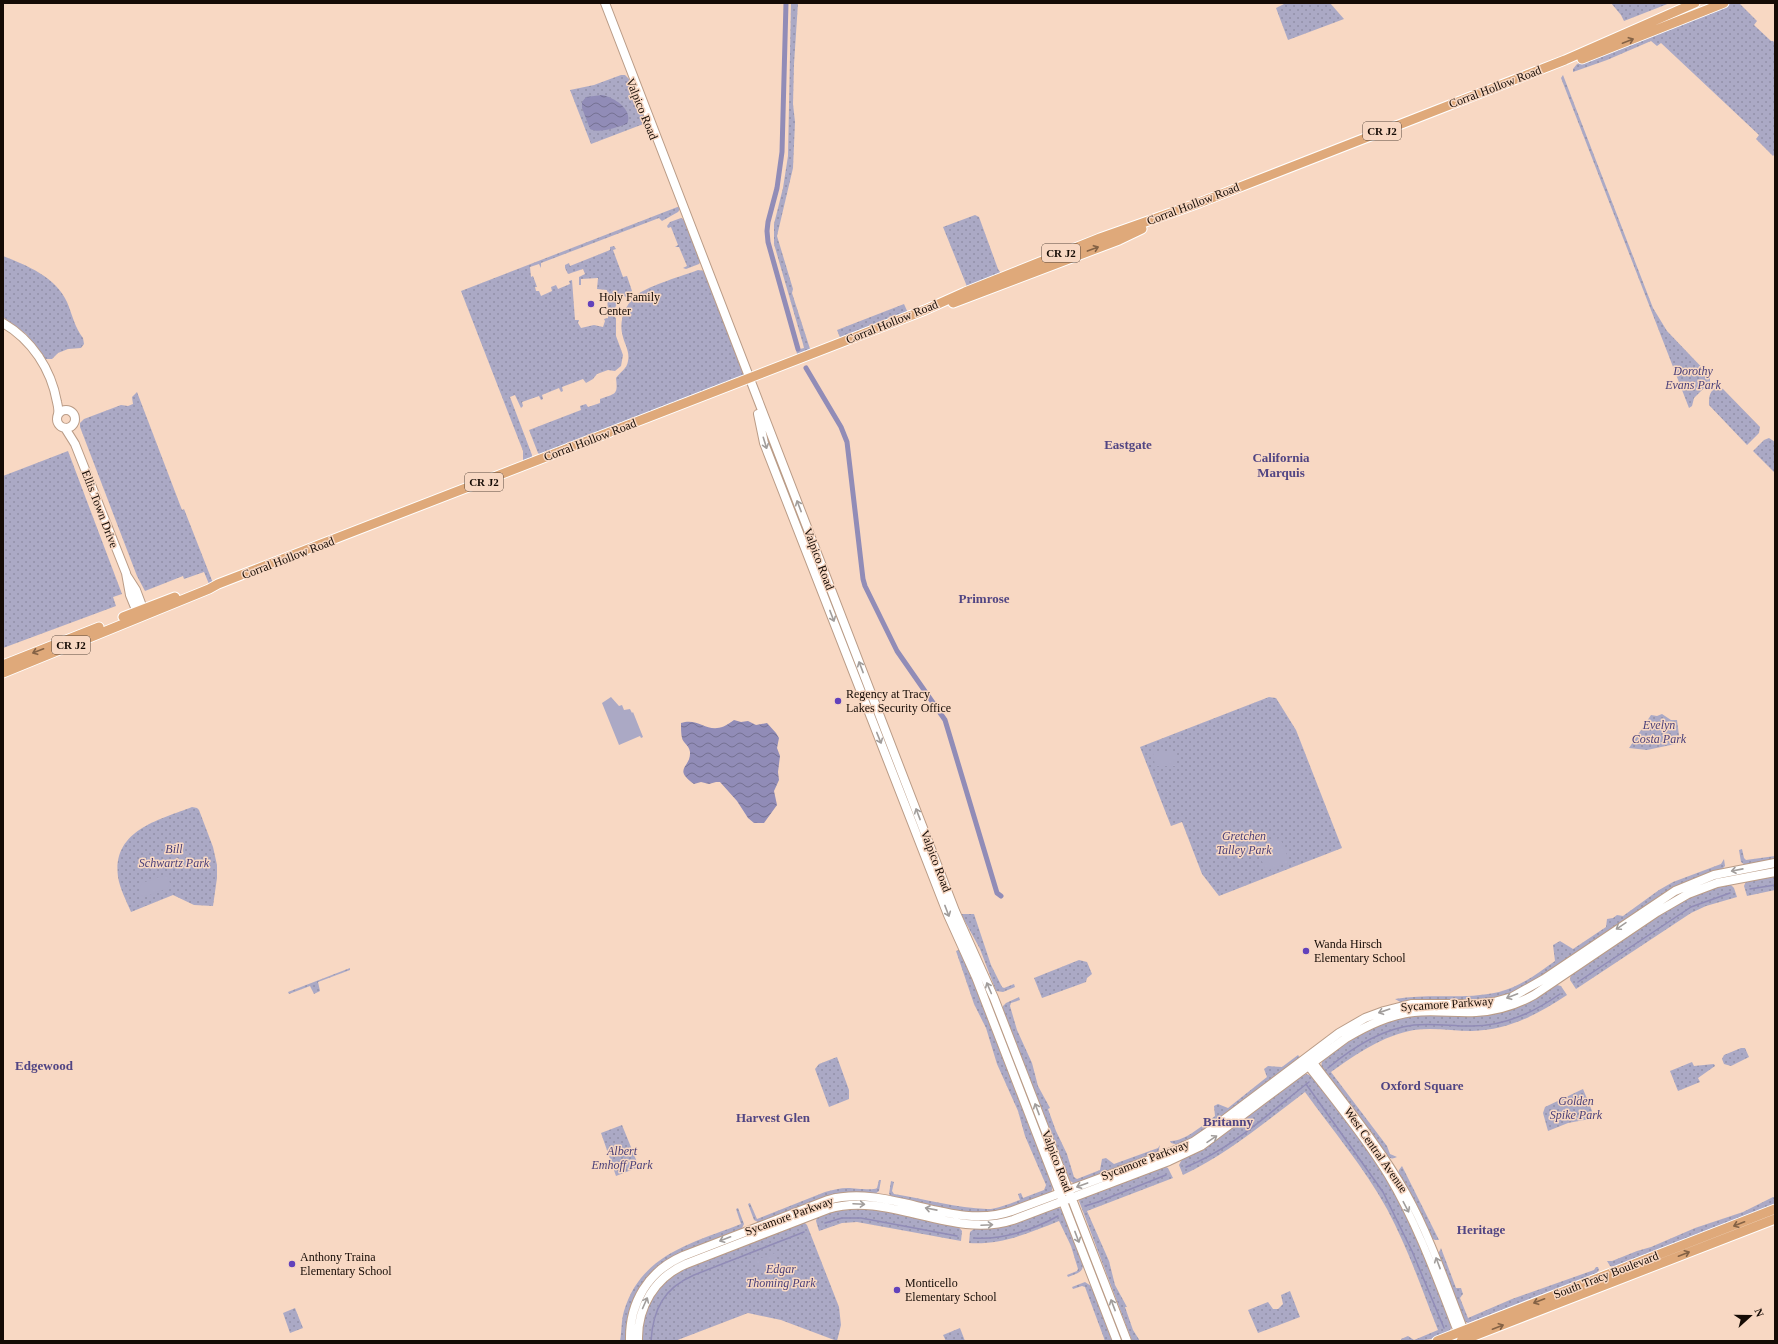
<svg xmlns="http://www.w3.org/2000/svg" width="1778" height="1344" font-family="'Times New Roman',serif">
<defs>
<pattern id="grass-dots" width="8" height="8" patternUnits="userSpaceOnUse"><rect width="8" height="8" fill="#aba9c5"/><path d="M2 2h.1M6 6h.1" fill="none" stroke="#9290a8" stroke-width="1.8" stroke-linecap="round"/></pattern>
<pattern id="water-waves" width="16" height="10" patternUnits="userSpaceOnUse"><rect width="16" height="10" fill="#918cb7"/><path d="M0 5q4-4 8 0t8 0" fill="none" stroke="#757193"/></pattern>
</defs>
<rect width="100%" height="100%" fill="#f8d8c3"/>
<!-- grass -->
<path fill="url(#grass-dots)" d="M 791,3 L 798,3 L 794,64 L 793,104 L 795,122 L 793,168 L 777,236 L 793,289 L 792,293 L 811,352 L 798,357 L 796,350 L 804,348 L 803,344 L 774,244 L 774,224 L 783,188 L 788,156 Z
M 1286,3 L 1330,3 L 1344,19 L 1288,40 L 1276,8 Z
M 1611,3 L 1670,3 L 1624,21 L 1621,15 Z
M 1732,3 L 1739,3 L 1757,21 L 1754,25 L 1771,41 L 1773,41 L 1775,43 L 1775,154 L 1773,156 L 1756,139 L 1759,135 L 1661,43 L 1657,46 L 1651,41 L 1607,60 L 1573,72 L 1573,69 L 1577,64 Z
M 621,75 L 625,75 L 629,79 L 646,123 L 591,144 L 570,90 L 594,85 Z
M 1563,75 L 1653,308 L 1667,331 L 1710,376 L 1710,382 L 1694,398 L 1692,406 L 1689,408 L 1561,78 Z
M 680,206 L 681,208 L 678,212 L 662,221 L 659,218 L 541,263 L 541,268 L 539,264 L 530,267 L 531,277 L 533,276 L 537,287 L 535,287 L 536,291 L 539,291 L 541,296 L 552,291 L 551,287 L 556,285 L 558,289 L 570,284 L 569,281 L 572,280 L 575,320 L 579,320 L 578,323 L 581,328 L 594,325 L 603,327 L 605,321 L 604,319 L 608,318 L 607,290 L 597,289 L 598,278 L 581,279 L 581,285 L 579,285 L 579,277 L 585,274 L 583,269 L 568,274 L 565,268 L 565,265 L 569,263 L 570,266 L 610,250 L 610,247 L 614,246 L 616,249 L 613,250 L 623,277 L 627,276 L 632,291 L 626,297 L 621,294 L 612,315 L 616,318 L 616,336 L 623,355 L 621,366 L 615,371 L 608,370 L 597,374 L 593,379 L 586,383 L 583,379 L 562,387 L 563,391 L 561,392 L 559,388 L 542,395 L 543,399 L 541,400 L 539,396 L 522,402 L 523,406 L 521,408 L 515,395 L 510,397 L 532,455 L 532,460 L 523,463 L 523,451 L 461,291 Z
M 975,215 L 979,217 L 998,269 L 1002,275 L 968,289 L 943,227 Z
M 681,218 L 685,220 L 701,261 L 699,264 L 686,269 L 683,268 L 687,266 L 679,247 L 675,247 L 678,245 L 671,227 L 668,228 L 667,226 L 670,222 Z
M 3,256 C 26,265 56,277 67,302 C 72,314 75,328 83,338 L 84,344 L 81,348 L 68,349 L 58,353 L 52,359 L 45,359 L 26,334 L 3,317 Z
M 698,270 L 705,271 L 744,372 L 742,377 L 542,456 L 538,453 L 529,430 L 581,410 L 580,406 L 586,404 L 588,407 L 600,403 L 600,399 C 616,393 618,395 616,378 C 620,372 627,369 628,361 C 630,352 625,345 623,337 C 618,321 625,304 638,294 C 651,285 682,276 698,270 Z
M 904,304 L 908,313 L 841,340 L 837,330 Z
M 1718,387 L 1723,389 L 1760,427 L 1759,433 L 1747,445 L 1709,405 C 1709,397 1709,390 1718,387 Z
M 137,392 L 182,510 L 184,509 L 213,583 L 209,584 L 204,572 L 184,579 L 183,576 L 145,591 L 137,576 L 80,427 L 80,423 L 84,419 L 121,405 L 128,406 L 133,404 L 132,397 Z
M 1769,438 L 1775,442 L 1775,473 L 1753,451 L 1764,440 Z
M 68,451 L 122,594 L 113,597 L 116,606 L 3,648 L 3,476 Z
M 1269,697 L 1276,698 L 1296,730 L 1342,848 L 1219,896 L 1202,874 L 1182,822 L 1171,826 L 1140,747 Z
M 1662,714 L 1671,720 L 1677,720 L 1680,743 L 1647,750 L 1629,748 L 1651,715 L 1657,716 Z
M 192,807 L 197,808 L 199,810 L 213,847 L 217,865 L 217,878 L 213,906 L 194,905 L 173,895 L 131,912 C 126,900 120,889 118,877 C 112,830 159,820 192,807 Z
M 1742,849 L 1744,858 L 1746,860 L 1775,856 L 1775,860 L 1745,865 L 1741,862 L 1739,850 Z
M 1724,859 L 1725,866 L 1721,870 L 1694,879 L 1535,981 C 1522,988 1509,996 1495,998 C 1464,1004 1433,998 1402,1003 L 1395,999 C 1430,993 1465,1000 1499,992 C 1520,987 1538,973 1555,961 L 1553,945 L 1560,941 L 1573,949 L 1606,927 L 1607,919 L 1613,918 L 1617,915 L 1623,916 L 1659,890 L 1673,882 L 1721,864 Z
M 1775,875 L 1775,890 L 1747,896 L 1744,886 L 1746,881 Z
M 1730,884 L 1734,888 L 1737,897 L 1706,906 L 1691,913 L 1576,989 L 1570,980 L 1571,974 C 1618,942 1674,895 1730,884 Z
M 961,914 L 974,914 L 991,965 L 1002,987 L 1004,988 L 1014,984 L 1015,987 L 1003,992 L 996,991 L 980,949 Z
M 961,949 L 1053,1187 L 1051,1193 L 1002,1212 L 967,1213 L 894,1199 L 889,1194 L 891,1181 L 894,1182 L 892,1191 L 894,1194 C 924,1199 958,1208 987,1209 C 998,1209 1010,1203 1020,1200 L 1018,1194 L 1021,1193 L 1023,1198 L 1044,1190 L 1046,1185 L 1025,1136 L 1018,1111 L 997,1064 L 986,1028 L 974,1004 L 956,951 Z
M 1079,960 L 1087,962 L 1092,974 L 1087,978 L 1086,982 L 1042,998 L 1034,978 Z
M 350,968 L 350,970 L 318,982 L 320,991 L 314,994 L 310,986 L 289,994 L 288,992 Z
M 1557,985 L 1561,986 L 1567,995 C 1537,1015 1508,1030 1472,1031 C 1453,1031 1433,1027 1414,1030 C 1382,1036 1358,1053 1331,1072 L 1387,1146 L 1390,1154 L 1397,1157 C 1393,1159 1390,1159 1387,1156 L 1321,1068 L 1322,1061 C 1352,1038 1385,1015 1425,1014 C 1439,1014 1460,1018 1474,1015 C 1502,1008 1528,992 1557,985 Z
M 1019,997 L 1020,1000 L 1011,1003 L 1010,1006 L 1017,1030 L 1032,1063 L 1038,1086 L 1050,1108 L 1048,1109 L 1056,1131 L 1067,1154 L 1074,1177 L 1077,1179 L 1100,1170 L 1102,1159 L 1106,1158 L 1114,1164 L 1158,1148 L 1160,1145 L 1158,1153 L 1075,1184 L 1070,1181 L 1003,1010 L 1003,1006 L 1006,1003 Z
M 999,1018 L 1048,1148 L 1043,1139 L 999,1028 L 997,1019 Z
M 1741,1048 L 1745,1048 L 1749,1057 L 1731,1066 L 1724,1064 L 1722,1059 L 1724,1055 Z
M 1298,1055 L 1301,1059 L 1196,1136 L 1178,1145 L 1171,1143 L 1170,1141 C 1184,1142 1203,1125 1215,1116 L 1214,1106 L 1218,1104 L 1228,1108 L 1267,1077 L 1264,1069 L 1268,1066 L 1282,1067 Z
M 837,1057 L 849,1090 L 849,1099 L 829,1107 L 815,1069 L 819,1064 Z
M 1692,1062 L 1694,1066 L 1714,1064 L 1715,1066 L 1698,1078 L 1700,1082 L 1678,1091 L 1670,1071 Z
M 1307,1074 L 1311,1076 C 1340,1113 1371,1151 1394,1192 C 1418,1234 1434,1281 1452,1326 C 1448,1341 1414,1341 1401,1341 L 1401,1339 L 1408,1336 L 1414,1340 L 1438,1330 C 1422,1290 1408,1248 1387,1209 C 1364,1167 1333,1131 1305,1092 C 1265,1122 1228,1154 1183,1175 L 1179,1165 L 1182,1159 L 1215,1141 L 1303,1075 Z
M 1583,1089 L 1595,1118 L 1568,1123 L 1548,1131 L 1543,1113 L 1545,1107 Z
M 622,1125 L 639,1167 L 616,1176 L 601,1133 Z
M 1164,1166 L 1168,1168 L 1173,1178 L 1087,1211 L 1109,1261 L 1115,1285 L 1127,1307 L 1125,1307 L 1133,1330 L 1140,1341 L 1132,1341 L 1079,1201 L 1080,1198 Z
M 1402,1166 L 1439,1240 L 1435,1240 L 1431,1238 L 1398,1174 L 1399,1170 Z
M 879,1180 L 881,1180 L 879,1191 L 875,1194 L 851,1193 L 834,1195 L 760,1223 L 754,1220 L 748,1204 L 750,1203 L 757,1219 L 825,1192 C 833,1190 840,1188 848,1188 C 855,1188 872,1191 877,1188 Z
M 1773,1197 L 1775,1198 L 1775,1205 L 1614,1267 L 1610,1266 L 1607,1261 L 1612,1261 L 1637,1251 L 1651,1247 L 1695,1228 L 1743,1212 Z
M 862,1207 L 957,1225 L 962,1231 L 961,1241 L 857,1222 L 842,1223 L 819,1231 L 816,1221 L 817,1217 L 827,1212 Z
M 1058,1207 L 1062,1210 L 1083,1265 C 1083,1273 1075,1274 1068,1277 L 1067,1275 L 1077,1271 L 1078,1269 L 1071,1246 L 1059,1221 C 1029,1233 1002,1245 969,1243 L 970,1232 L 975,1228 Z
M 738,1208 L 744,1224 L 741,1230 L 648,1278 L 627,1341 L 620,1341 C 622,1331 621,1321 624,1311 C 641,1254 693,1243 741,1224 L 736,1209 Z
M 804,1222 L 807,1225 L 839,1307 L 841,1325 L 837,1341 L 781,1320 L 748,1313 L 675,1341 L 642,1341 L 643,1316 L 654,1293 L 677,1271 Z
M 1441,1248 L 1456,1288 L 1461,1288 L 1463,1294 L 1460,1298 L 1468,1318 L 1512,1299 L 1594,1270 L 1596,1267 L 1598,1267 L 1599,1270 L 1595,1275 L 1468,1323 L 1464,1321 L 1438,1254 Z
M 1085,1282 L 1091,1286 L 1113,1341 L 1105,1341 L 1085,1287 L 1082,1286 L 1073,1289 L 1072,1287 Z
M 1290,1291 L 1300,1317 L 1258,1333 L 1248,1310 L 1268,1302 L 1273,1309 L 1278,1309 L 1283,1304 L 1281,1295 Z
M 295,1308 L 303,1328 L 290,1333 L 283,1313 Z
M 960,1328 L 965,1341 L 946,1341 L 943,1335 Z"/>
<!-- garden -->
<path fill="#aba9c5" d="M 611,697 L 619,706 L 622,705 L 624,710 L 630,709 L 632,713 L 633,712 L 643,737 L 641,738 L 640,736 L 619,745 L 602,703 Z
M 1155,751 L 1176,751 L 1176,766 L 1155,766 L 1153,753 Z
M 1280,838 L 1290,862 L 1266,871 L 1256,847 Z
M 162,876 L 168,877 L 170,883 L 168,888 L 147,896 L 141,895 L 139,889 L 142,883 Z
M 775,1253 L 779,1263 L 760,1271 L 756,1260 Z"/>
<!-- water -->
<path fill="url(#water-waves)" d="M 602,95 C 613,97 634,109 627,124 C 617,127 599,134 590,129 L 582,108 L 582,102 L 586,97 Z
M 734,720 L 741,722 L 748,721 L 756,725 L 767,723 L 776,733 L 779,738 L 777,748 L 780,756 L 778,772 L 779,780 L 774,791 L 777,805 L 764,823 L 754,823 L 748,818 L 737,801 L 720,782 L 716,782 L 709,784 L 701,782 L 694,784 C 672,768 691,768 690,752 C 689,745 683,743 682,738 C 681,734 681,728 681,723 C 702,716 709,740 734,720 Z"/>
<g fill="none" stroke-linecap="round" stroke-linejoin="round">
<!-- stream -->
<path stroke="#918cb7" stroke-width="1.5" d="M 1750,889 L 1775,885
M 1578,982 L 1691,907 L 1730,893
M 1328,1068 C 1353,1047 1381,1029 1414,1025 C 1433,1023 1451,1026 1469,1026 C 1502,1027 1533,1013 1560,994
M 1306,1084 L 1383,1192 L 1412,1251 L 1444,1328
M 1186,1167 C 1232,1149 1270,1112 1309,1082
M 1085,1206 L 1098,1202 L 1166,1175
M 825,1223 L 842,1218 L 861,1218 L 957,1236
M 974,1238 C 1002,1240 1033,1230 1058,1216
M 651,1341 C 653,1309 664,1288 694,1275 L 804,1232"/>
<!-- canal -->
<path stroke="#918cb7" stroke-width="5" d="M 786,3 L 782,152 L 777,188 L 768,222 L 767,231 L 768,242 L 798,349
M 806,368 L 841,427 L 847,442 L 863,579 L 865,586 L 897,651 L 945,720 L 997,893 L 1001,896"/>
<!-- tertiary casing -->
<g stroke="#ba9c87" stroke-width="9">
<path id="tertiary" d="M 1310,1058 C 1343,1102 1379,1145 1406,1193 C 1430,1236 1446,1284 1464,1330 L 1465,1335
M 1305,1062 C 1332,1097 1365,1137 1388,1175 C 1418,1225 1437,1279 1458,1333 L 1462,1336"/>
</g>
<!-- secondary casing -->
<g stroke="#ba9c87" stroke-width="10">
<path id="secondary" d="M 605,3 L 955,911 L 994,998 L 1127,1341
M 3,323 C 32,340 51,369 57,402 C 58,406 59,410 58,414
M57 419a9 9 0 1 1 18 0a9 9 0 1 1-18 0Z
M 758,414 L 764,443 L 948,915 L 976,977 L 1117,1341
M 65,428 L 75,444 L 126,573 L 130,595 L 139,617
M 127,576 L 136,590 L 145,614
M 630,1341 C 629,1303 648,1271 683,1256 L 828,1200 C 889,1183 952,1232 1012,1211 L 1171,1152 L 1193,1142 L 1209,1131 L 1339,1033 L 1365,1018 L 1384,1011 L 1411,1004 L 1477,1004 L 1494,1002 L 1512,997 L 1544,979 L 1675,891 L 1714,875 L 1775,863
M 638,1341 C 637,1307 655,1277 686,1264 L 828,1209 C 887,1190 952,1240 1013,1220 L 1169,1161 L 1201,1146 L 1346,1038 C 1368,1025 1389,1015 1414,1012 C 1435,1010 1455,1013 1476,1012 C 1496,1011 1516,1005 1534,995 L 1657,912 L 1688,894 L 1717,883 L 1775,872"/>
</g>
<!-- primary casing -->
<g stroke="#fff" stroke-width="11">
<path id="primary" d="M 1582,59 L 1724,3
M 953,303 L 1119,240 L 1142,229
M 123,617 L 175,597
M 3,665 L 99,627
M 3,673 L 209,589 L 218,584 L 925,310 L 965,292 L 1100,238 L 1199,203 L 1565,60 L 1695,3
M 1437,1341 L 1775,1209
M 1461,1341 L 1775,1219"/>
</g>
<!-- tertiary -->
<use href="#tertiary" stroke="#fff" stroke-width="7"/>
<!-- secondary -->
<use href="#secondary" stroke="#fff" stroke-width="8"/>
<!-- primary -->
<use href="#primary" stroke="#dfa97a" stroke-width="9"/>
</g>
<!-- one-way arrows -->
<defs><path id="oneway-shaft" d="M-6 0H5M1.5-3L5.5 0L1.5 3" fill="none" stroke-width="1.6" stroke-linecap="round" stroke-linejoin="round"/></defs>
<g stroke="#846245">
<use href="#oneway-shaft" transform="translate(1628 41) rotate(-21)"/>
<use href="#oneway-shaft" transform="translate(1093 249) rotate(-20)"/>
<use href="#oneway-shaft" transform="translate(38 651) rotate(159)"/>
<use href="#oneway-shaft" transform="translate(1739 1224) rotate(159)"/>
<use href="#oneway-shaft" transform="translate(1684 1254) rotate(-21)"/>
<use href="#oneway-shaft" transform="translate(1539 1301) rotate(159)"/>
<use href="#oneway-shaft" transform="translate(1498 1327) rotate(-21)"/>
</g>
<g stroke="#a19d9b">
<use href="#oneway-shaft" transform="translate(765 443) rotate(73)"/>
<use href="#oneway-shaft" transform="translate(799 506) rotate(-111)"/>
<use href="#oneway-shaft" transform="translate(832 616) rotate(69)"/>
<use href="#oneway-shaft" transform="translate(861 667) rotate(-111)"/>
<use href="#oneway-shaft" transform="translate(879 738) rotate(68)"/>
<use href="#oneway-shaft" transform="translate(918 814) rotate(-111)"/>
<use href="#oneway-shaft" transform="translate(1737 870) rotate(169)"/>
<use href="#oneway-shaft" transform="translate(947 911) rotate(69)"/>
<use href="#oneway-shaft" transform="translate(1621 926) rotate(146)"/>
<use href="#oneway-shaft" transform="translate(989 988) rotate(-113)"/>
<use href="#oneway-shaft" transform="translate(1512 996) rotate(159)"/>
<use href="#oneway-shaft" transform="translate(1384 1011) rotate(161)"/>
<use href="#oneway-shaft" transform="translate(1037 1109) rotate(-111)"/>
<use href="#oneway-shaft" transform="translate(1212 1139) rotate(-34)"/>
<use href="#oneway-shaft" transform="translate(1082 1185) rotate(160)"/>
<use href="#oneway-shaft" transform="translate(859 1204) rotate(3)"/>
<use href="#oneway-shaft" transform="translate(1406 1207) rotate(62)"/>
<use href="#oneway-shaft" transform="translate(931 1209) rotate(-169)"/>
<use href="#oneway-shaft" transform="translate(987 1225) rotate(-3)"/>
<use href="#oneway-shaft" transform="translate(1077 1237) rotate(69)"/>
<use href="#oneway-shaft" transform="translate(725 1239) rotate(159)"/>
<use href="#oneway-shaft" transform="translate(1438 1263) rotate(-111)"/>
<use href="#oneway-shaft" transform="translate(645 1303) rotate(-66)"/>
<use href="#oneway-shaft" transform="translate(1113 1305) rotate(-111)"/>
</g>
<!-- markers -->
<g fill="#6242bb" stroke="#f8d8c3" stroke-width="1.5">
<circle cx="591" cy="304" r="4"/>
<circle cx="838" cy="701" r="4"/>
<circle cx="1306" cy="951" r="4"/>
<circle cx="292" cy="1264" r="4"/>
<circle cx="897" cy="1290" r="4"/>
</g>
<g text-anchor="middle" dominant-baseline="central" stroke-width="3" stroke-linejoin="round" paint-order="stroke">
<!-- shield labels -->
<g fill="#f8d8c3" stroke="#59483e" stroke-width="1">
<rect x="1363" y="122" width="38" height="18" rx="3"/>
<rect x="1042" y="244" width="38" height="18" rx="3"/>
<rect x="465" y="473" width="38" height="18" rx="3"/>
<rect x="52" y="636" width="38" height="18" rx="3"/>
</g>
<g font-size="11" font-weight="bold" fill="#150b05">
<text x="1382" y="131">CR J2</text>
<text x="1061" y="253">CR J2</text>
<text x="484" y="482">CR J2</text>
<text x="71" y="645">CR J2</text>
</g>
<!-- street labels -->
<g font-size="12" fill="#150b05" stroke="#f8d8c3">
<text transform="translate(1495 87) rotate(-21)">Corral Hollow Road</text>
<text transform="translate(642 109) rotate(68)">Valpico Road</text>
<text transform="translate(1193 204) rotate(-21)">Corral Hollow Road</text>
<text transform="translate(892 322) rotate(-22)">Corral Hollow Road</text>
<text transform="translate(590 440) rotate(-21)">Corral Hollow Road</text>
<text transform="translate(100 509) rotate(69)">Ellis Town Drive</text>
<text transform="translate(288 558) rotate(-21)">Corral Hollow Road</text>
<text transform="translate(819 559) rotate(69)">Valpico Road</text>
<text transform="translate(936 861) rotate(69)">Valpico Road</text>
<text transform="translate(1447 1004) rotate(-4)">Sycamore Parkway</text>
<text transform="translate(1376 1150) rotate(55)">West Central Avenue</text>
<text transform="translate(1145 1160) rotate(-21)">Sycamore Parkway</text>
<text transform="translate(1057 1161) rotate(69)">Valpico Road</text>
<text transform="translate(789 1216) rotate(-20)">Sycamore Parkway</text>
<text transform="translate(1606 1275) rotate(-21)">South Tracy Boulevard</text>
</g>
<!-- poi labels -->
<g font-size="12" fill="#150b05" stroke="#f8d8c3" text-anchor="start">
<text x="599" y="297">Holy Family<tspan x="599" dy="14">Center</tspan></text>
<text x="846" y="694">Regency at Tracy<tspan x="846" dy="14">Lakes Security Office</tspan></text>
<text x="1314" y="944">Wanda Hirsch<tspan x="1314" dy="14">Elementary School</tspan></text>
<text x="300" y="1257">Anthony Traina<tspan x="300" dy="14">Elementary School</tspan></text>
<text x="905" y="1283">Monticello<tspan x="905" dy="14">Elementary School</tspan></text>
</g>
<!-- park labels -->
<g font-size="12" font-style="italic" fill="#493f78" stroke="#f8d8c3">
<text x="1693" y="371">Dorothy<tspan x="1693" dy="14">Evans Park</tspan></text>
<text x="1659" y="725">Evelyn<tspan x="1659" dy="14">Costa Park</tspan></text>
<text x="1244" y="836">Gretchen<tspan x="1244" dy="14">Talley Park</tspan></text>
<text x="174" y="849">Bill<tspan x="174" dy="14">Schwartz Park</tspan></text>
<text x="1576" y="1101">Golden<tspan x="1576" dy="14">Spike Park</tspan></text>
<text x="622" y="1151">Albert<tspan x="622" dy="14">Emhoff Park</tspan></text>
<text x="781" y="1269">Edgar<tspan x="781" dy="14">Thoming Park</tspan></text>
</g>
<!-- neighbourhood labels -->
<g font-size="13" font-weight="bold" fill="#514583" stroke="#f8d8c3">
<text x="1128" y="444">Eastgate</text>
<text x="1281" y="457">California<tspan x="1281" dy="15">Marquis</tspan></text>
<text x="984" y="598">Primrose</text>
<text x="44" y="1065">Edgewood</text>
<text x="1422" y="1085">Oxford Square</text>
<text x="773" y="1117">Harvest Glen</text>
<text x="1228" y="1121">Britanny</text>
<text x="1481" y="1229">Heritage</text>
</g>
</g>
<!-- border -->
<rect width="1778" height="1344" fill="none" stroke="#150b05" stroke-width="8"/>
<!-- north arrow -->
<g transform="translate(1750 1316) rotate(69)" stroke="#f8d8c3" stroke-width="3" paint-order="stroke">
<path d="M0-3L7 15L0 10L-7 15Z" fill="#150b05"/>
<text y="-6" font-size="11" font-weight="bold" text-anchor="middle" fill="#150b05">N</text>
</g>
</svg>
